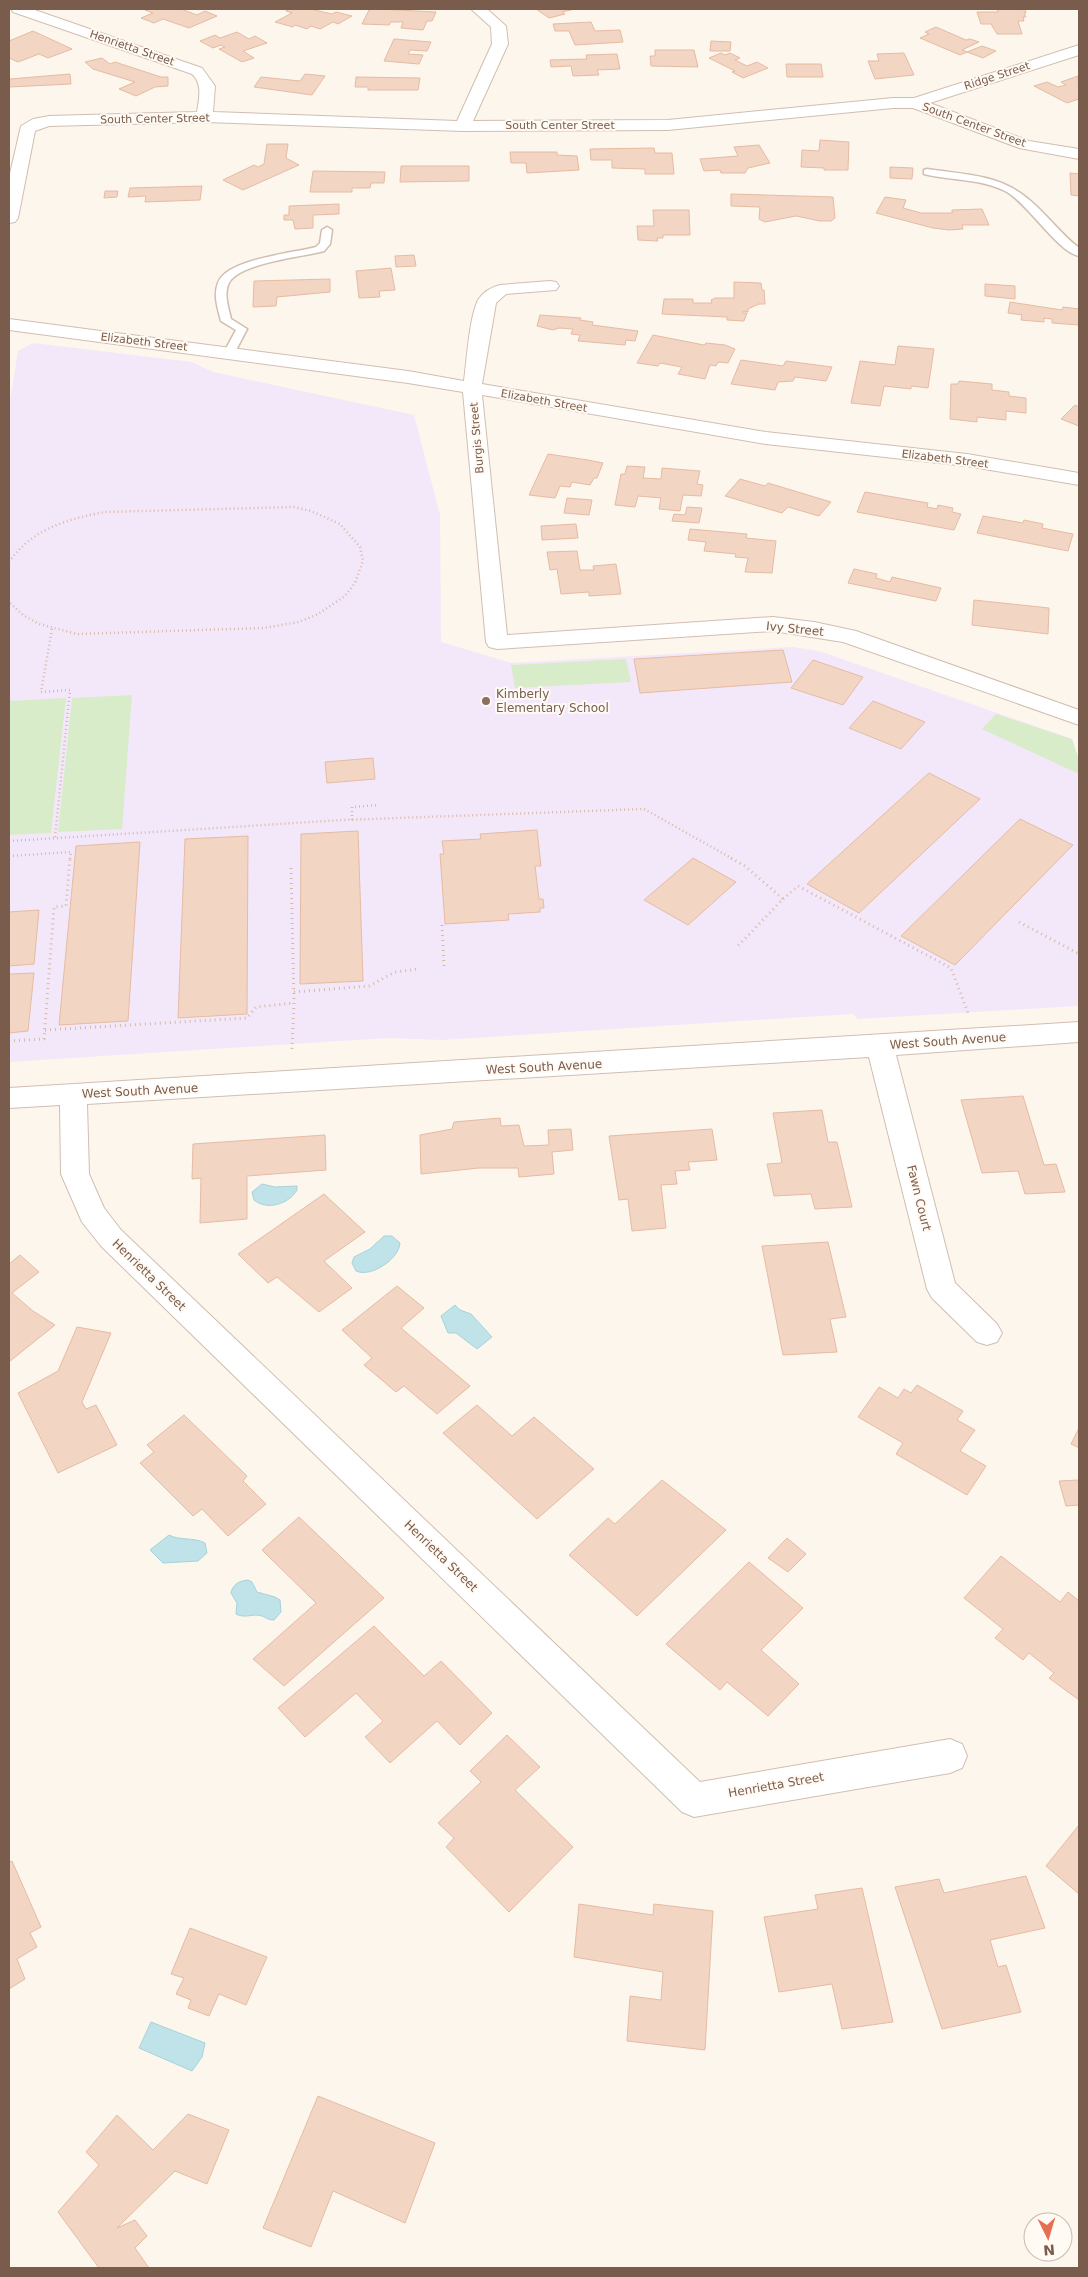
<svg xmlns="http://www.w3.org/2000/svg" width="1088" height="2277" font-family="'DejaVu Sans',sans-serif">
<rect width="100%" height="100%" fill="#fdf6ec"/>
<!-- education -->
<path fill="#f3e8fa" d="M 33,343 L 192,362 L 213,372 L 414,415 L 440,515 L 441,642 L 512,663 L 793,647 L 819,651 L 1072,739 L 1079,760 L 1079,1006 L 858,1019 L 853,1014 L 441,1040 L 388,1038 L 9,1062 L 9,407 L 18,351 Z"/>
<!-- green -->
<path fill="#d8ecc9" d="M 626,659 L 631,682 L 515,688 L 511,665 Z
M 132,695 L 122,829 L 58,832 L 72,698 Z
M 66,698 L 51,833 L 9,835 L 9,701 Z
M 996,714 L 1072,739 L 1079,760 L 1079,774 L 982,729 Z"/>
<!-- water -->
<path fill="#bfe3e8" stroke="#a5d3da" d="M 262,1184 L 275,1187 L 297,1186 L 297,1190 C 289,1204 267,1211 254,1200 L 252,1192 Z
M 384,1236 L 392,1236 L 400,1243 C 399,1259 371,1278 356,1271 L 352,1263 L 354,1257 L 370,1249 Z
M 455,1305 L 460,1310 L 471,1314 L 492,1337 L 477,1349 L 456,1333 L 448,1333 L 441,1316 Z
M 169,1535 C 180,1541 194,1537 205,1543 L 207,1553 L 198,1561 L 163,1563 L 150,1550 Z
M 248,1580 L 252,1582 L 257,1592 L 275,1597 L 280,1600 L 281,1612 L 274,1620 C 268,1620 267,1618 262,1616 C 253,1613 245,1619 236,1614 L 237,1603 L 231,1593 C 233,1584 239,1581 248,1580 Z
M 151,2022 L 205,2043 L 202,2057 L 192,2071 L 139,2048 Z"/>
<!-- building -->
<path fill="#f3d5c3" stroke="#e6bba3" d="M 149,9 L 181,9 L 197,15 L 205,11 L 217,16 L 189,28 L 163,19 L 154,23 L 141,18 L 153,13 L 145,10 Z
M 290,9 L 310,9 L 332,14 L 336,12 L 352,16 L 338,24 L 333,22 L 320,29 L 311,26 L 307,29 L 295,25 L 293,27 L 275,22 L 292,13 L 286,11 Z
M 374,9 L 378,9 L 436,12 L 432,21 L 427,21 L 423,30 L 401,28 L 403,22 L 391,22 L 389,25 L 362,24 L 369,10 Z
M 536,9 L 575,9 L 562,12 L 565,14 L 549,18 Z
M 997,9 L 1025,9 L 1026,13 L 1024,13 L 1026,17 L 1023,17 L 1024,21 L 1018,21 L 1022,34 L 997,34 L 991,24 L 981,24 L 977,12 L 998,12 Z
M 591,22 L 595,31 L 620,30 L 623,42 L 575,45 L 569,31 L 555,31 L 553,24 Z
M 936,27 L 966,40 L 970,39 L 979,42 L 962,50 L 967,52 L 960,55 L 920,38 L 929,34 L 925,32 Z
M 33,31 L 72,49 L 48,58 L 39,54 L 18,62 L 9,58 L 9,41 Z
M 237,32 L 249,39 L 255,36 L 267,43 L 243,51 L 254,58 L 242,62 L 219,49 L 225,47 L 221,45 L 213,48 L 200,41 L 215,35 L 220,38 Z
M 394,39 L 431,42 L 427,51 L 410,50 L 408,54 L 423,55 L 419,64 L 384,61 Z
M 711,41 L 731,42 L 730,51 L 710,51 Z
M 982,46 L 996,51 L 983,58 L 967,52 Z
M 655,50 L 694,50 L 698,67 L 651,66 L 650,56 L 655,56 Z
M 721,53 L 725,55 L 730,53 L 740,58 L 735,60 L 747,66 L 757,62 L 768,68 L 743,78 L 732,72 L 735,71 L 709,58 Z
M 904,53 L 914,75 L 875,79 L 868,61 L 879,61 L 877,54 Z
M 617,54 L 620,69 L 597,70 L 599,75 L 573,76 L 571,66 L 551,67 L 550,60 L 587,59 L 586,55 Z
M 102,58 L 110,64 L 115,62 L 161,77 L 168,77 L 168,86 L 155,87 L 136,96 L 119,89 L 135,82 L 93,69 L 85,62 Z
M 786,64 L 821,64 L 823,77 L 787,77 Z
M 70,74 L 71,84 L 9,87 L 10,79 Z
M 305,74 L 325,76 L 312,95 L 254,87 L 261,77 L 300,81 Z
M 1078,76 L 1079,99 L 1067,103 L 1034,86 L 1047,82 L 1058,87 L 1066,85 L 1061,82 Z
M 356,77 L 420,78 L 418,90 L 368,90 L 368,87 L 355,87 Z
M 820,140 L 849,142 L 848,170 L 824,170 L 824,168 L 801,167 L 802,150 L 819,151 Z
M 267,144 L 288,144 L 286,158 L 299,165 L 243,190 L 223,180 L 254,165 L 258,167 L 264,164 Z
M 759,145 L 770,163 L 748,168 L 745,173 L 721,173 L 720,170 L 704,171 L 700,159 L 738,156 L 734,147 Z
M 654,148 L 655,153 L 672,153 L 674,174 L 645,174 L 645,169 L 612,168 L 612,160 L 591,160 L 590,149 Z
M 510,152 L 557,152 L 557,155 L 577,156 L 579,170 L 527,173 L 526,163 L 511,163 Z
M 401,166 L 469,166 L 469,181 L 400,182 Z
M 890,167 L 913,168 L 912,179 L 890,178 Z
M 313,171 L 385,172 L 384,183 L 371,183 L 370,188 L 352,188 L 352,192 L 310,192 Z
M 1070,173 L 1079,174 L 1079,196 L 1071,195 Z
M 202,186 L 200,200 L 145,202 L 146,196 L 128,197 L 130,188 Z
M 105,191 L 118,191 L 117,197 L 104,198 Z
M 731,194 L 833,197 L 835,218 L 831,221 L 820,221 L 796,216 L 765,222 L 759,219 L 760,207 L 731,206 Z
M 885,197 L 906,200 L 903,208 L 921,213 L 952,213 L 952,210 L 982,209 L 989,225 L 962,225 L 963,229 L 949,230 L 933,228 L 876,213 Z
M 339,204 L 339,214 L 313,215 L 313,228 L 295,229 L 293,220 L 284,220 L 284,215 L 289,215 L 289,206 Z
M 653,210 L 689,210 L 690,235 L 663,235 L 663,238 L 657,238 L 658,241 L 638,240 L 637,226 L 654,226 Z
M 414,255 L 416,266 L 396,267 L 395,256 Z
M 391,268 L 395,290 L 379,291 L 380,297 L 359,298 L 356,271 Z
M 330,279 L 330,292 L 277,297 L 276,306 L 253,307 L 254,281 Z
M 734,282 L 761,283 L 762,290 L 764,290 L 765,304 L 759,304 L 748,309 L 748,312 L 743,311 L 743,313 L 747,313 L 744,321 L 727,320 L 727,317 L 662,314 L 664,299 L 693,299 L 693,303 L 712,303 L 711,300 L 715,298 L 734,298 Z
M 985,284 L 1015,286 L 1015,299 L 985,296 Z
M 1010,302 L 1062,310 L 1063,307 L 1079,309 L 1079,325 L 1052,323 L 1052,319 L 1044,318 L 1044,322 L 1021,320 L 1022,315 L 1008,313 Z
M 540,315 L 581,318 L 580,320 L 593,322 L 592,325 L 638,331 L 635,341 L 626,340 L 625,345 L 578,341 L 580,335 L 571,334 L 573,329 L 559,328 L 553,330 L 537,326 Z
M 653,335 L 704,345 L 706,343 L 725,345 L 735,349 L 728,363 L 718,362 L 716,366 L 710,365 L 705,379 L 678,374 L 682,367 L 660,363 L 658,366 L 637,363 Z
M 898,346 L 934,349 L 928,388 L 911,386 L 911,389 L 884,386 L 880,406 L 851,403 L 860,361 L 895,365 Z
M 741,360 L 783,366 L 786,361 L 832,367 L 826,381 L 795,377 L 793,381 L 778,382 L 775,390 L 731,384 Z
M 959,381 L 992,384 L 992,390 L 1009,392 L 1009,396 L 1026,398 L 1026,413 L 1006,411 L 1006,420 L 977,417 L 977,422 L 950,419 L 951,384 L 958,384 Z
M 1075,405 L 1079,407 L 1079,426 L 1061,419 Z
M 548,454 L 588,460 L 603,463 L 597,478 L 594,478 L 590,485 L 572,482 L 570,487 L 560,486 L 555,498 L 529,495 Z
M 627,466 L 645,467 L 643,478 L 661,479 L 662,468 L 700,471 L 697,484 L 703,485 L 701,496 L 683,495 L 680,511 L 659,509 L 661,498 L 638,496 L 635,507 L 615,505 L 621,474 L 625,474 Z
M 740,479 L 765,486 L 768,483 L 831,502 L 819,516 L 788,507 L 782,513 L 725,496 Z
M 865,492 L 928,503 L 927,507 L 937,509 L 938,505 L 953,508 L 952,512 L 961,514 L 954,530 L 857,512 Z
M 567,498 L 592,500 L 589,515 L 564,513 Z
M 687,507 L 702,508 L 699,523 L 672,521 L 674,514 L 685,515 Z
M 983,516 L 1023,523 L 1024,520 L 1043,524 L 1042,528 L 1073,534 L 1068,551 L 977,533 Z
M 576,524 L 578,538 L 542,540 L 541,526 Z
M 690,529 L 747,534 L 746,538 L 776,541 L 772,573 L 745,572 L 748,558 L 735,557 L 736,554 L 704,551 L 706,542 L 688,540 Z
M 577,551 L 580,570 L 594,570 L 593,566 L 616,564 L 621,594 L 589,596 L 589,592 L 561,594 L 557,569 L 550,570 L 547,552 Z
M 854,569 L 877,574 L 876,578 L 890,582 L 892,577 L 941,588 L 936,601 L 848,583 Z
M 974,600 L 1049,608 L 1048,634 L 972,625 Z
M 783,650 L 792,682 L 640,693 L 634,659 Z
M 813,660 L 863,677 L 843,705 L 791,688 Z
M 873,701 L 925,722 L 901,749 L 849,728 Z
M 373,758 L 375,779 L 327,783 L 325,762 Z
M 929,773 L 980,799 L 859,913 L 807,884 Z
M 1020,819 L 1073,845 L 955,965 L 901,936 Z
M 537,830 L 541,866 L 535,866 L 539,899 L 543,899 L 544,908 L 540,908 L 540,912 L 508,914 L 509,920 L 445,924 L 440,854 L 444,854 L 442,841 L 481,839 L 480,834 Z
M 358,831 L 363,981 L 300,984 L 301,834 Z
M 248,836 L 247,1014 L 178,1018 L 185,839 Z
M 140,842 L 128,1021 L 59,1025 L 76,846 Z
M 693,858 L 736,882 L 688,925 L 644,900 Z
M 39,910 L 34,964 L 9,966 L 9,912 Z
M 34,973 L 28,1031 L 9,1033 L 9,974 Z
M 1023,1096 L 1044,1165 L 1056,1164 L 1065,1192 L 1025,1194 L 1018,1171 L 982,1173 L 961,1100 Z
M 822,1110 L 828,1142 L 837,1142 L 852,1207 L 815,1209 L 811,1194 L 774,1196 L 767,1164 L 782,1163 L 773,1113 Z
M 500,1118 L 501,1126 L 519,1125 L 524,1146 L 549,1145 L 548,1130 L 571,1129 L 573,1150 L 552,1152 L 554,1174 L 519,1177 L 518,1168 L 479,1168 L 421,1174 L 420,1135 L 452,1129 L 454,1122 Z
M 712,1129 L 717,1160 L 688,1162 L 690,1170 L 675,1171 L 677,1184 L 661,1185 L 666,1228 L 632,1231 L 628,1199 L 619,1200 L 609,1136 Z
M 325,1135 L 326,1170 L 247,1176 L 247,1219 L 200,1223 L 201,1178 L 192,1179 L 193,1144 Z
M 324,1194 L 365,1232 L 324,1261 L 352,1288 L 319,1312 L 277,1277 L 268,1283 L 238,1254 Z
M 828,1242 L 846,1317 L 830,1319 L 837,1352 L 783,1355 L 762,1246 Z
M 20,1255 L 39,1272 L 12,1293 L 33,1311 L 55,1325 L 9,1362 L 9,1264 Z
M 397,1286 L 424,1308 L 401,1328 L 470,1386 L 437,1414 L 404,1386 L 396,1392 L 364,1365 L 372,1358 L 342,1330 Z
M 77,1327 L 111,1333 L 82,1402 L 86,1409 L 96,1405 L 117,1445 L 58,1473 L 18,1393 L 58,1371 Z
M 917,1385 L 963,1411 L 957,1420 L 975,1430 L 960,1451 L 986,1466 L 967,1495 L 896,1454 L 903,1443 L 858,1417 L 879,1387 L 898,1398 L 904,1389 L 911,1393 Z
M 477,1405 L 512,1436 L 534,1417 L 594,1469 L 537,1519 L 443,1433 Z
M 184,1415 L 247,1476 L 243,1481 L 266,1504 L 228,1536 L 202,1509 L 193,1516 L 140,1463 L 154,1452 L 147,1445 Z
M 1079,1428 L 1079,1448 L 1071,1444 Z
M 662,1480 L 726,1530 L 637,1616 L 569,1555 L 608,1518 L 615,1524 Z
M 1079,1480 L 1079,1505 L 1066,1506 L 1059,1481 Z
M 299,1517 L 384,1598 L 284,1686 L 253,1659 L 316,1603 L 262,1550 Z
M 787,1538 L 806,1554 L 788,1572 L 768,1558 Z
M 1001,1556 L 1060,1602 L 1068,1592 L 1079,1601 L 1079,1700 L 1049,1678 L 1054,1673 L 1029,1653 L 1023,1660 L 995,1638 L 1003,1629 L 964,1598 Z
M 749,1562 L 803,1608 L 761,1650 L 799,1684 L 768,1716 L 727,1682 L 720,1690 L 666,1644 Z
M 374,1626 L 424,1676 L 441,1661 L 492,1713 L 460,1745 L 437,1721 L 390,1763 L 365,1737 L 383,1721 L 356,1693 L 305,1737 L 278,1708 Z
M 507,1735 L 540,1767 L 515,1790 L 573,1847 L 509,1912 L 446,1847 L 454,1838 L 438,1823 L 481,1782 L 470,1771 Z
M 1079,1825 L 1079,1894 L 1046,1866 Z
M 12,1861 L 41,1927 L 30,1933 L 37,1947 L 17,1959 L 25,1979 L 9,1989 L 9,1862 Z
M 1026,1876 L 1045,1928 L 990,1940 L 998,1967 L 1006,1965 L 1021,2012 L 942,2029 L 895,1887 L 939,1879 L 944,1893 Z
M 862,1888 L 893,2022 L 842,2029 L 832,1984 L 779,1992 L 764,1917 L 818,1909 L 815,1895 Z
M 579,1904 L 653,1915 L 654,1904 L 713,1911 L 705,2050 L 627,2041 L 630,1996 L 661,2000 L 663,1972 L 574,1957 Z
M 190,1928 L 267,1957 L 246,2005 L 219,1994 L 209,2016 L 188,2008 L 191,2000 L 176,1994 L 184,1978 L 171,1974 Z
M 318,2096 L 435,2143 L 405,2223 L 333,2191 L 311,2247 L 263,2228 Z
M 188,2114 L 229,2130 L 207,2184 L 175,2171 L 117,2228 L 135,2220 L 147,2236 L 135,2248 L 149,2268 L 99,2268 L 58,2212 L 99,2165 L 86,2152 L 117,2115 L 153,2150 Z"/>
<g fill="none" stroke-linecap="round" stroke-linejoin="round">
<!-- service casing -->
<g stroke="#d1beb0" stroke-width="3">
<path id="service" d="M 927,169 C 959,174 996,174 1023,195 C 1044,210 1059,233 1079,248 L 1079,256 C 1058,252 1029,205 1007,192 C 981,178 951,181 924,174 L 924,170 Z
M 327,227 L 332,230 L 330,244 L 324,251 C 303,257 235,263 228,285 C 224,296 229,309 231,319 L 247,329 L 233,356 L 225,356 L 223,354 L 236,330 L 221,321 C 218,309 213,295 218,283 C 226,259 294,253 316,247 L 320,243 L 322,230 Z"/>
</g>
<!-- minor casing -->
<g stroke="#d1beb0" stroke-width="2">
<path id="minor" d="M 11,9 L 32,9 L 202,68 L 215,86 L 213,112 L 457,121 L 492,44 L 491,27 L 471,9 L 487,9 L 506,26 L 508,44 L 473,121 L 668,120 L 893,98 L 914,98 L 1079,45 L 1079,55 L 930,103 L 1029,141 L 1079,149 L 1079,159 L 1019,148 L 913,108 L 893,108 L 668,130 L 463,131 L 205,122 L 49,126 L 35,131 L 18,218 L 15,222 L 9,223 L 9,178 L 21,126 L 33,119 L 49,116 L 197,112 C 199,99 203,84 192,74 L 13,12 Z
M 550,281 L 556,282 L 559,286 L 556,290 L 506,294 L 496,303 L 482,384 L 766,432 L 967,454 L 1079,473 L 1079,485 L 967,466 L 766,444 L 482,395 L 507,635 L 773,617 L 814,622 L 856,631 L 1079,710 L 1079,725 L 843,642 L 773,631 L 497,649 L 489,647 L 486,642 L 463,392 L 408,383 L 9,330 L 9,319 L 408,371 L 464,381 C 467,359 469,319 478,300 C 483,292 492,287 500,285 Z
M 1079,1022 L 1079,1042 L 896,1055 L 955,1283 L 997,1324 L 1002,1333 L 997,1342 L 987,1345 L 977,1342 L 932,1298 L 927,1289 L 869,1057 L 87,1104 L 89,1174 L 104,1208 L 121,1230 L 700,1782 L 950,1739 L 962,1744 L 967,1756 L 962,1768 L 950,1773 L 694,1817 L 682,1812 L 101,1246 L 82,1222 L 61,1174 L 60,1105 L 9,1108 L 9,1088 Z"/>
</g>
<!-- path-far1 -->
<path stroke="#d9b8a5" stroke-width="2.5" stroke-dasharray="1 3" stroke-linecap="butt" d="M 9,562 C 32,529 67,519 105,512 L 294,507 L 311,511 L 340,524 L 360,547 L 363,561 L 355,583 L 345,596 L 318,614 L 299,622 L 264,628 L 77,634 L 39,624 L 23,615 L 9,602
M 52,629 L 41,692 L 70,690 L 55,838
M 352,820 L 352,807 L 378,805
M 9,841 L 343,820 L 644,809 L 733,859
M 9,856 L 71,852 L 70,859"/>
<!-- path -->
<path stroke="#d9b8a5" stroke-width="3" stroke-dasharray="1 4" stroke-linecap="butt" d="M 731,858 L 745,866 L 783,899 L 736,948
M 291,868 L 294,1003 L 292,1050
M 783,899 L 798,886 L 951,968 L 968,1013
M 1019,922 L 1079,954
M 442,925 L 444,966
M 294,992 L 369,986 L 395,972 L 418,969
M 45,1030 L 247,1018 L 256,1007 L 294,1003
M 9,1041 L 44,1039 L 54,907 L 66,906 L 70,858"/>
<!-- service -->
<use href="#service" fill="#fff" fill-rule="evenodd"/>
<!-- minor -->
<use href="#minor" fill="#fff" fill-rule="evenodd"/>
</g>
<!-- markers -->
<circle fill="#8d6e63" stroke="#fffaf3" stroke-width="2" cx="486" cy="701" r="5"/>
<g text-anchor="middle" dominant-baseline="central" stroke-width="4" stroke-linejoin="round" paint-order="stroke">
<!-- far-street labels -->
<g font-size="11" fill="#7a5c4d" stroke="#fffaf3">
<text transform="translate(132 48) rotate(19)">Henrietta Street</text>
<text transform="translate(997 76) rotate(-18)">Ridge Street</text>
<text transform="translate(155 119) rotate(-1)">South Center Street</text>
<text x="560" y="125">South Center Street</text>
<text transform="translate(974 125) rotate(20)">South Center Street</text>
<text transform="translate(144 342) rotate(7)">Elizabeth Street</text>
<text transform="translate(544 401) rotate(10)">Elizabeth Street</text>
<text transform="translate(477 438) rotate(-95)">Burgis Street</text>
<text transform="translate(945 459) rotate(7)">Elizabeth Street</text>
</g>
<!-- street labels -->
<g font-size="12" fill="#7a5c4d" stroke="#fffaf3">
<text transform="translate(795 629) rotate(6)">Ivy Street</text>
<text transform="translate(948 1041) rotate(-4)">West South Avenue</text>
<text transform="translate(544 1067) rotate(-3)">West South Avenue</text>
<text transform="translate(140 1091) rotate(-3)">West South Avenue</text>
<text transform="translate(919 1198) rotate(76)">Fawn Court</text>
<text transform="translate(149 1275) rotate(44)">Henrietta Street</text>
<text transform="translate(441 1556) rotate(44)">Henrietta Street</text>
<text transform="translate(776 1785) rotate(-10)">Henrietta Street</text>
</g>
<!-- education labels -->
<g font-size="12" fill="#785e54" stroke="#fffaf3" text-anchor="start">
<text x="496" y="694">Kimberly<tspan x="496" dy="14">Elementary School</tspan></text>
</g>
</g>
<!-- border -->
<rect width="1088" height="2277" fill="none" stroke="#7a5c4d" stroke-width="20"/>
<!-- north arrow -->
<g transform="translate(1048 2237) rotate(175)"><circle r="24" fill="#fffaf3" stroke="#cabbb1"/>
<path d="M0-4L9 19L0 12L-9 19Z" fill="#e76f51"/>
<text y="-8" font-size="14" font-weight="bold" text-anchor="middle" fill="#7a5c4d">N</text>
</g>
</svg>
